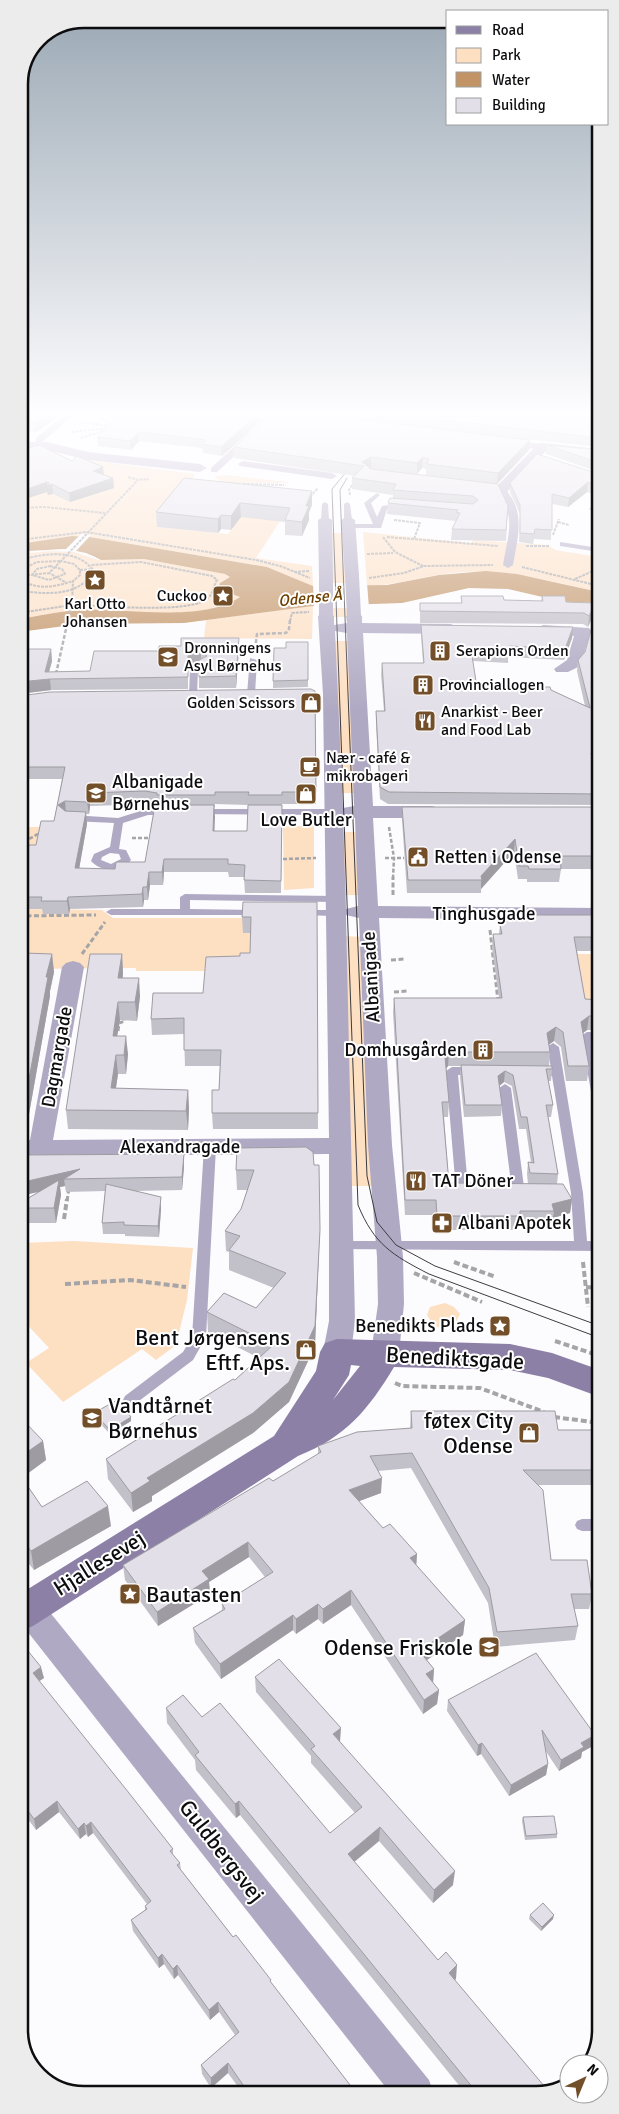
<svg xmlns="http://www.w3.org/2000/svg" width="619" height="2114" font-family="Signika,sans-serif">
<rect width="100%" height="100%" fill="#fcfbfe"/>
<!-- green -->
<path fill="#fddfc2" d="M 87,460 L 195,474 L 185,492 L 157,527 L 228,534 L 241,516 L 286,512 L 256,558 L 312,566 L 313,586 L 267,567 L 90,537 L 72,536 L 19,544 L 19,501 L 50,491 L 61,496 Z
M 225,475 L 287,482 L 290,483 L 223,483 L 214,477 Z
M 363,532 L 471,543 L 473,540 L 548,545 L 555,550 L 599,557 L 597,569 L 599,570 L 599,592 C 555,582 512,570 466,572 C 433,573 401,585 367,586 Z
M 331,533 L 343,533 L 350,617 L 331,617 Z
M 49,549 L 76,551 L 101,560 L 144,559 L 225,574 L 230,577 L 220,583 L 221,591 L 240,597 C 197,624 129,608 80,610 C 60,611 39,616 19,619 L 19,552 Z
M 313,606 L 312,639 L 204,638 L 206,620 Z
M 331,641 L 350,641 L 358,793 L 338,793 Z
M 283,826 L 314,826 L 314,888 L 284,890 Z
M 19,827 L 41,827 L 28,884 L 19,884 Z
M 338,832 L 359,832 L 362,895 L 340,895 Z
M 19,909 L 102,910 L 113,918 L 311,918 L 316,971 L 136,971 L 136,968 L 19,969 Z
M 342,936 L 364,937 L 374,1186 L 349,1186 Z
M 535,954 L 600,954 L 600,1006 L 544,1006 Z
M 74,1241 L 193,1248 L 187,1300 L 176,1345 L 156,1360 L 142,1349 L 63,1402 L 26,1363 L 49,1348 L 20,1317 L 20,1243 Z
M 445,1303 L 454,1307 L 460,1314 L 454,1326 L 444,1328 L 434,1326 L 427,1315 L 430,1307 Z"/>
<!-- water -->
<path fill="#c29364" d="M 72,536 L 90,537 L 267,567 L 313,586 L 387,585 L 439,575 L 486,571 L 517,574 L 599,592 L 599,610 L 508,589 L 469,588 L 402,603 L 313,606 L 184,623 L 80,624 L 19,632 L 19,619 C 39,616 60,611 80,610 C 126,608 201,623 240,597 L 218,589 L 220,583 L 230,577 L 225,574 L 144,559 L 101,560 L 86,553 L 66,549 L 19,552 L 19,544 Z"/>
<!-- pier -->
<path fill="#fcfbfe" d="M 81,534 L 91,535 L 76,551 L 93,556 L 102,561 L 74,552 L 52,551 L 30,553 L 29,551 L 66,549 Z
M 313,583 L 367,583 L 369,608 L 314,608 Z"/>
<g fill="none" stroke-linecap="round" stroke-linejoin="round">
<!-- path-far3 -->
<path stroke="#a5a4a7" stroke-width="2" stroke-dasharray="3 1" stroke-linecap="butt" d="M 99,416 L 113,425
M 80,422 L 111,426
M 72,432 L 108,428
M 81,438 L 106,430
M 128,477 L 138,480 L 149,479
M 243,484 L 284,485
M 350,495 L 349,490 L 355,480
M 310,497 L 318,488
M 19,508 L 44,507 L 105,513
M 394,520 L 420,523 L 414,539
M 558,522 L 569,525
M 553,535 L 559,519
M 383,537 L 395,552 L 423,566
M 387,537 L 498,546
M 19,540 L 86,532 L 256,560 L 280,566 L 310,578
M 526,546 L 550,546
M 367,554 L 393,553
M 19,561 C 42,553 77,548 93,570 C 83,597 43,595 19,590
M 61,561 L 49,573 L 67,583
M 50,566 L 62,569 L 65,574 L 49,580 L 32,575 L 37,569 Z
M 522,567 L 599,586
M 80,570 L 93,569
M 19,571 L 37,562 L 61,561
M 294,572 L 310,571
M 19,576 L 49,573
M 19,578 C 35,591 55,587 73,581
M 369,578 L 404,573 L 424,566 L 493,565
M 575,579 L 595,570 L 599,564
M 19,613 L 72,605 L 73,581 L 80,575 L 80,570 L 74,564 L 61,561 L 138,480
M 68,621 L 72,605 C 96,605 196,615 209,597 C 213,593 214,585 217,580 L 212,576 L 141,562 L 91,565
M 290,621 L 292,613 L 309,612"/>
<!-- path-far2 -->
<path stroke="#a5a4a7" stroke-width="2.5" stroke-dasharray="4 2" stroke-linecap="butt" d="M 255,649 L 257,634 L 286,633 L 289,629 L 290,620
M 56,674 L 68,620
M 389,827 L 394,858 L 393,878
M 132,838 L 153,838
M 19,845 L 43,831
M 385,858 L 404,858
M 283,859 L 316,858"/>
<!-- path-far1 -->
<path stroke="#a5a4a7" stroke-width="3" stroke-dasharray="5 2.5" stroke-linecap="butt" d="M 393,895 L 393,877
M 19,916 L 96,915
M 490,930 L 498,1001
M 82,954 L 105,922
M 391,960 L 405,959
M 394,992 L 408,991
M 118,1031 L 119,1023 L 125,1021 L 124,1016
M 67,1201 L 69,1188"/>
<!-- path -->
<path stroke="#a5a4a7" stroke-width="4" stroke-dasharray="6 3" stroke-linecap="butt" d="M 64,1219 L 67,1199
M 454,1262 L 496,1277
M 583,1262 L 588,1307
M 414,1273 L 482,1302
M 65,1284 L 130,1280 L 186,1287
M 586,1287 L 600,1288
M 555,1341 L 600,1356
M 395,1383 L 402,1386 L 480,1388 L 544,1412
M 554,1417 L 600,1423"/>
<!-- service -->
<path fill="#b0a9c3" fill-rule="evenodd" d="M 377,493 L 380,495 L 371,503 L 377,517 L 382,506 L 403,503 L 406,505 L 387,509 L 381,528 L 346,528 L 345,526 L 349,524 L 373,524 L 364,503 Z
M 599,499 L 599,505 L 596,509 L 599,510 L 599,515 L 589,509 Z
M 325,502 L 328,504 L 329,520 L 325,522 L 321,520 L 322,504 Z
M 347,502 L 350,504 L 352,520 L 348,522 L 344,520 L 344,504 Z
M 560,542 L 599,548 L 599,552 L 560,546 Z
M 250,658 L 257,660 L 255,694 L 251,697 L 247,694 Z
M 199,665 L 206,667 L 198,670 L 197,695 L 193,698 L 189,695 L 190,669 Z
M 147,809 L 169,809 L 174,812 L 169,815 L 148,815 L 123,823 L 119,849 L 126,850 L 131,860 C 121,872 102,873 91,861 L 94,854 L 110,847 L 114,823 L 72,821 L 67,818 L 72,815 L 118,818 ZM 110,853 L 119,854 L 121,859 L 111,864 L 101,860 L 102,857 Z
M 200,809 L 333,809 L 338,812 L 333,815 L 197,814 L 197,810 Z
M 185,894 L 335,896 L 340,899 L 335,902 L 190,900 L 190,909 L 261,910 L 262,912 L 261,914 L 257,915 L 111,915 L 106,912 L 111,909 L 180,909 L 180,897 Z
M 303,910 L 335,910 L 340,913 L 335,916 L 299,915 L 298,913 L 299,911 Z
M 587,1032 L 600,1032 L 600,1040 L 593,1040 L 600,1074 L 600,1112 L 594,1108 L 581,1036 Z
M 553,1043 L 559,1047 L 583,1193 L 587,1241 L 600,1241 L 600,1251 L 336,1249 L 335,1246 L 336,1243 L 341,1241 L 574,1241 L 571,1193 L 552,1076 L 538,1076 L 532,1072 L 538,1068 L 551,1068 L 547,1047 Z
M 452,1067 L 474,1067 L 480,1071 L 474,1075 L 458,1075 L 468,1187 L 473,1188 L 475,1191 L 473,1194 L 458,1194 L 456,1191 L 446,1071 Z
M 505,1084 L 511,1088 L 524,1187 L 529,1188 L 531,1191 L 529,1194 L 514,1194 L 512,1191 L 499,1088 Z
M 210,1143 L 216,1147 L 206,1337 L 193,1360 L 135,1404 L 130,1406 L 125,1404 L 123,1400 L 125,1396 L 183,1352 L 192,1337 L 204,1147 Z
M 582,1519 L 600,1519 L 600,1531 L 582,1531 L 577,1529 L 575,1525 L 577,1521 Z"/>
<!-- pedestrian -->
<path fill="#b0a9c3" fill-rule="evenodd" d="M 63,416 L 73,416 L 42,442 L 36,442 L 36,438 Z
M 225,416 L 287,417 L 292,420 C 283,427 234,422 225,416 Z
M 247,435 L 255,437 L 217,472 L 211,472 L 211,468 Z
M 508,440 L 543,444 L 548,447 L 543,450 L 505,445 L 503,443 Z
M 243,461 L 332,473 L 337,476 L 332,479 L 240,466 L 238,464 Z
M 498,488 L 504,488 C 526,510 518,537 513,565 L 508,568 L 503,565 C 508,534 517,516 496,490 Z"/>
<!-- minor -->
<path fill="#b0a9c3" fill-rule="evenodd" d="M 19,442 L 47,442 L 88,452 L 200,464 L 207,468 L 200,472 L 88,460 L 47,450 L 19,450 Z
M 543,443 L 599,449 L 599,457 L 546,451 L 506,493 L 472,490 L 465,486 L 472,482 L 498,485 L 538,444 Z
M 325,516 L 332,520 L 333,576 L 326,580 L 319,576 L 318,520 Z
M 348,516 L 355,520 L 359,576 L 352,580 L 345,576 L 341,520 Z
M 326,611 L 334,616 L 334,625 L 347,623 L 346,616 L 354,611 L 362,616 L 362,623 L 451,624 L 459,629 L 451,634 L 363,633 L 373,806 L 432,806 L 439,808 L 441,812 L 439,816 L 432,818 L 373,818 L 378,906 L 599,908 L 600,920 L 379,918 L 392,1145 L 403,1257 L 404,1304 L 399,1353 L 395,1360 L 385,1364 L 375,1360 L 371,1353 L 378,1304 L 377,1257 L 368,1145 L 359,918 L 346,915 L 355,1321 L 351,1352 L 347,1359 L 337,1363 L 327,1359 L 323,1352 L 329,1321 L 329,1154 L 19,1156 L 19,1140 L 30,1140 L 62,967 L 66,963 L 73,961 L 80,963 L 84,967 L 53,1140 L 329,1138 L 323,694 L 318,616 ZM 335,631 L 347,633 L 354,806 L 343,808 ZM 343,816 L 355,818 L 358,906 L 346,909 Z
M 543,625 L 589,628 L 591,631 L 580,666 L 568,672 L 556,672 L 554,669 L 567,660 L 574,636 L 537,633 L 535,630 Z
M 20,1585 L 31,1589 L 429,2080 L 434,2094 L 391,2094 L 20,1622 Z"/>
<!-- secondary -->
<path fill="#8c80a6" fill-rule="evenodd" d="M 337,1339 L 510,1344 L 552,1353 L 600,1370 L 600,1397 L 548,1378 L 510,1370 L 394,1367 C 368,1410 346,1437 298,1456 L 33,1626 L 20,1631 L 20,1594 L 274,1436 L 316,1371 L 320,1352 L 325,1343 ZM 351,1365 L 360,1366 L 333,1400 L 349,1375 Z"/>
<!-- tram -->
<path stroke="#3d3c3f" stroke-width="1" d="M 353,464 L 332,489 L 358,1205 C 374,1244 392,1255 429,1274 L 600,1338
M 347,478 L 340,490 L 367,1176 L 377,1222 L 396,1245 L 435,1266 L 600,1326"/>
<!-- minor-bridge -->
<path stroke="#b0a9c3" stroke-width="14" d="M 326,576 L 326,616
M 352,576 L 354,616"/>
</g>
<!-- wall -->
<path fill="#c2c0c8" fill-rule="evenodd" d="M 19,416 L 60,416 L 36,432 L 19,430 Z
M 117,416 L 258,424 L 222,456 L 203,453 L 202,448 L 139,441 L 131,450 L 98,446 L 97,437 Z
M 270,416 L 599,416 L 599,447 L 455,431 L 529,450 L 497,484 L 426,475 L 426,469 L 422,468 L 417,474 L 371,469 L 498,484 L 508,506 L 506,541 L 451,540 L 452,529 L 456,521 L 387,514 L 388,503 L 393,498 L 393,495 L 352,489 L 352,478 L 355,476 L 234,458 L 234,447 Z
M 547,445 L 599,450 L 599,472 L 546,454 Z
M 72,461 L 103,467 L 104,475 L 113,478 L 114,488 L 70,502 L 53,494 L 48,495 L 47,492 L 19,501 Z
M 599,474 L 599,496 L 587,492 L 568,507 L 552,504 L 551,540 L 534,539 L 533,544 L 519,542 L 520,514 L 510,492 L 510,483 Z
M 312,491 L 312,505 L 309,512 L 309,520 L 302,536 L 285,535 L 285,522 L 241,517 L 231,530 L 221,529 L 218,533 L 157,527 L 156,512 Z
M 461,596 L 504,600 L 541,601 L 542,596 L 566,602 L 594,614 L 588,627 L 583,624 L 420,623 L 420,603 L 461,603 Z
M 599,619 L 599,764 L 594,764 L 599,787 L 599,805 L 388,804 L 380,799 L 376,723 L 376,711 L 384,711 L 381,674 L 382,663 L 423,663 L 421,636 L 421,625 L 573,627 L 572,638 L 564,660 L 508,657 L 508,663 L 473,661 L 477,687 L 551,690 L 585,706 L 577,671 L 578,660 L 585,652 Z
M 239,638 L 239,649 L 236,688 L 199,688 L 199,664 L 188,668 L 188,689 L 51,690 L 19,694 L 19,657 L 26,656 L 51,649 L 52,661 L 49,672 L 90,671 L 159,651 L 181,646 Z
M 308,642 L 308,687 L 273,688 L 273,681 L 286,648 Z
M 315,691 L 316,804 L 282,804 L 281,893 L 245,893 L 244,877 L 229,877 L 228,872 L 164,872 L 163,885 L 150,885 L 148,900 L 144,900 L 143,907 L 70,909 L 69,914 L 43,914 L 42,909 L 19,909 L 19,872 L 23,872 L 36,845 L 54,821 L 62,779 L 23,779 L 22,767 L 23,763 L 19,764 L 19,696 ZM 146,804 L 155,805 L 145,862 L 115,869 L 79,869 L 87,824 L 86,814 L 89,814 L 90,806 ZM 215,804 L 249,805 L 247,831 L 214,831 L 214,807 L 215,807 Z
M 402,807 L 599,807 L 599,869 L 561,869 L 559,882 L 527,882 L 527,879 L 518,879 L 514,852 L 481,889 L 481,893 L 407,893 L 402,820 Z
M 317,902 L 318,1129 L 213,1129 L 212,1113 L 219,1090 L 220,1066 L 185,1066 L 184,1034 L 152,1035 L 151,1019 L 203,993 L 240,956 L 250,953 L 251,933 L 243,933 L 242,917 Z
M 523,915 L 600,915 L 600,951 L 577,951 L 585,999 L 600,1000 L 600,1064 L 595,1042 L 597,1030 L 587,1030 L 583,1033 L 589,1066 L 587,1081 L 566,1081 L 561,1047 L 554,1041 L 549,1045 L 550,1052 L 549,1066 L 552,1069 L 551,1081 L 548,1081 L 553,1105 L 551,1117 L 548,1117 L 558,1174 L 557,1184 L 572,1199 L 570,1213 L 553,1218 L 552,1226 L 519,1226 L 518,1230 L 436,1230 L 435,1215 L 405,1215 L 393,1012 L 394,998 L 499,998 L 492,948 L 493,934 L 499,934 L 500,925 L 523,920 ZM 448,1066 L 461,1066 L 460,1077 L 464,1117 L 501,1116 L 502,1105 L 499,1086 L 504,1082 L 512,1086 L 519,1129 L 526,1129 L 531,1163 L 528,1162 L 527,1174 L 528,1184 L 449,1183 L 444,1117 L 448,1117 L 449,1102 L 446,1069 Z
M 52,954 L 54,972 L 50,991 L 50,996 L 26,1131 L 19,1131 L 19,972 Z
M 122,954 L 123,973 L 123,978 L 140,996 L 137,1021 L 120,1020 L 117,1036 L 128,1054 L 126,1074 L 118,1074 L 116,1088 L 188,1090 L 189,1109 L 188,1130 L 68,1129 L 66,1110 Z
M 184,1154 L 184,1167 L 182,1190 L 134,1191 L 161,1209 L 159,1237 L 125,1236 L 125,1234 L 103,1234 L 102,1223 L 105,1191 L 66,1192 L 65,1186 L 60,1187 L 61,1195 L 56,1223 L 20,1223 L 20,1203 L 38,1192 L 19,1155 Z
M 314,1165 L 319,1250 L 315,1346 L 289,1402 L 253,1433 L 152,1496 L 152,1501 L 133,1512 L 108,1479 L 106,1459 L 235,1380 L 259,1358 L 208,1332 L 207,1312 L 256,1308 L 274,1288 L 229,1270 L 229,1252 L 226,1251 L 225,1231 L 241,1209 L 247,1190 L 237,1190 L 236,1170 Z
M 411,1411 L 558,1430 L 600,1430 L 600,1485 L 538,1485 L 551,1560 L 592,1594 L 589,1609 L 574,1609 L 578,1626 L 575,1640 L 495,1647 L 488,1603 L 411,1468 L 378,1471 L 381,1493 L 359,1501 L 383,1528 L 417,1554 L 416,1565 L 465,1620 L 463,1635 L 427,1660 L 434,1669 L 433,1683 L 439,1690 L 437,1704 L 423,1714 L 351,1605 L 323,1624 L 318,1619 L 296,1634 L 293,1630 L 221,1679 L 195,1643 L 193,1628 L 222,1610 L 222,1604 L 265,1577 L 249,1557 L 209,1582 L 210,1594 L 158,1626 L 125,1580 L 123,1565 L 273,1481 L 318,1455 L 318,1446 L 410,1428 Z
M 94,1413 L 131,1417 L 131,1421 L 110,1434 L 94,1417 Z
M 20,1422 L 43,1441 L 46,1460 L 27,1474 L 29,1484 L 27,1485 L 42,1507 L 111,1526 L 34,1570 L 20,1553 Z
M 20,1649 L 44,1678 L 39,1681 L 173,1849 L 173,1855 L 180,1863 L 181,1870 L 233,1937 L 271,1983 L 357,2094 L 244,2095 L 228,2073 L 211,2088 L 202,2074 L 201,2065 L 235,2035 L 219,2012 L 210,2020 L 178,1975 L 174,1979 L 164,1964 L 159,1968 L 133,1931 L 131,1920 L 145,1910 L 145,1906 L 147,1904 L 93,1833 L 88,1837 L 86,1834 L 80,1839 L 59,1812 L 36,1830 L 25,1815 L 20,1819 Z
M 255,1677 L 340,1742 L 453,1885 L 433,1903 L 379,1841 L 354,1862 L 438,1960 L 456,1979 L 454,1980 L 548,2094 L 466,2094 L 240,1815 L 236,1818 L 196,1770 L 195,1760 L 167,1723 L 166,1708 L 202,1717 L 330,1833 L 355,1813 L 311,1763 L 311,1756 L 256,1692 Z
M 448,1700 L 595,1735 L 593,1746 L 582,1752 L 581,1758 L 559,1771 L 545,1750 L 548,1764 L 546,1775 L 509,1796 L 481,1754 L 477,1756 L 447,1711 Z
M 523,1817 L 557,1834 L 557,1838 L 525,1840 L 522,1821 Z
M 530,1915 L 553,1919 L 541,1931 L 529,1919 Z"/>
<!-- shaded-wall -->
<path fill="#9e9ca2" d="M 45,416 L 60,416 L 36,432 L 35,423 Z
M 256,416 L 258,416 L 258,424 L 222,456 L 221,447 Z
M 139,432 L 139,441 L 131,450 L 130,441 Z
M 530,440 L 529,450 L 497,484 L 498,473 Z
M 371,457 L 371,468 L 364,473 L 364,466 L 362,462 Z
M 423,457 L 422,468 L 417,474 L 417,463 Z
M 103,467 L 104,477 L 93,471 Z
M 113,478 L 114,488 L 70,502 L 69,493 Z
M 47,482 L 47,486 L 52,484 L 53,494 L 48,495 L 47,492 L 19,501 L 19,492 Z
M 588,482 L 587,492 L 568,507 L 569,498 Z
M 312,491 L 312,505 L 309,512 L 309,520 L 302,536 L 302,522 L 306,506 Z
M 240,503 L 241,517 L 231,530 L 231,516 Z
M 221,515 L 221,529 L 218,533 L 218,519 Z
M 595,603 L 594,614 L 588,627 L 589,616 Z
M 573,627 L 572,638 L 564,660 L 565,649 Z
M 239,638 L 239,649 L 236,688 L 236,676 Z
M 51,649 L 52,661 L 47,679 L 50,679 L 51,690 L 19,694 L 19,682 L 45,672 Z
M 201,652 L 201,663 L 188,668 L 188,689 L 188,656 Z
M 26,751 L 28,763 L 19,764 L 19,752 Z
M 89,793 L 90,806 L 89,814 L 87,802 Z
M 65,801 L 66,813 L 58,805 Z
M 214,805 L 215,817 L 214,844 L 213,831 Z
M 86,812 L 87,824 L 77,881 L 75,868 Z
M 515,839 L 514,852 L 481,889 L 481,876 Z
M 164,859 L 164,872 L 163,885 L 162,872 Z
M 149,872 L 150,885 L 148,900 L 147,887 Z
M 143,887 L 144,900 L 143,907 L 142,894 Z
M 68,897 L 70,909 L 69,914 L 67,901 Z
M 52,954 L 54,972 L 50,991 L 50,996 L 26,1131 L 23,1111 L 46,977 Z
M 122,954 L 123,973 L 120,997 L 118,978 Z
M 139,978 L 140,996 L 137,1021 L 135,1002 Z
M 118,1002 L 120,1020 L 114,1054 L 113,1036 Z
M 589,1016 L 587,1030 L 579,1036 L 581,1022 Z
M 556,1027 L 554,1041 L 545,1047 L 547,1033 Z
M 126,1036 L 128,1054 L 126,1074 L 124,1055 Z
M 449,1052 L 448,1066 L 444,1071 L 445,1057 Z
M 116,1055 L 118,1074 L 113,1107 L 111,1088 Z
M 505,1071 L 504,1082 L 497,1088 L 498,1076 Z
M 188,1090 L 189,1109 L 188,1130 L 186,1111 Z
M 184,1154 L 184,1167 L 182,1190 L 182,1177 Z
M 80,1169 L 64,1179 L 65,1186 L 60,1187 L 61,1195 L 56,1223 L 54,1208 L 57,1188 L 20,1196 L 19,1183 Z
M 161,1197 L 161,1209 L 159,1237 L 158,1226 Z
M 572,1199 L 570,1213 L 553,1218 L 554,1211 L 552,1204 Z
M 320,1230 L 319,1250 L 315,1346 L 289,1402 L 253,1433 L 152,1496 L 152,1501 L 133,1512 L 131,1493 L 147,1478 L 253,1413 Z
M 131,1417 L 131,1421 L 110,1434 L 110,1430 Z
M 43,1441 L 46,1460 L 27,1474 L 29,1484 L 20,1490 L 20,1457 Z
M 382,1478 L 381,1493 L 349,1505 L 349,1490 Z
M 108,1506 L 111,1526 L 34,1570 L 31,1551 Z
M 248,1542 L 249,1557 L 209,1582 L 210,1594 L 158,1626 L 157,1612 L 202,1571 Z
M 417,1554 L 416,1569 L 410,1558 Z
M 351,1590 L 351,1605 L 323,1624 L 323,1609 Z
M 318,1604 L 318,1619 L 296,1634 L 296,1619 Z
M 293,1615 L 293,1630 L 221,1679 L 220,1664 Z
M 465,1620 L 463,1635 L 418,1666 L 419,1651 Z
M 41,1667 L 44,1678 L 35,1684 L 33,1673 Z
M 434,1669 L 433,1683 L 426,1674 Z
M 439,1690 L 437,1704 L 423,1714 L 424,1700 Z
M 341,1728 L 340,1742 L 333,1734 Z
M 595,1735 L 593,1746 L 582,1752 L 581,1758 L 559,1771 L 561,1760 L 581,1743 Z
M 482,1743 L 481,1754 L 477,1756 L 478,1745 Z
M 548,1764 L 546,1775 L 509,1796 L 511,1785 Z
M 57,1801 L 59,1812 L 36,1830 L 34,1819 Z
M 239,1801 L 240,1815 L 236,1818 L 235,1804 Z
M 23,1804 L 25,1815 L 20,1819 L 20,1806 Z
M 91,1822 L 93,1833 L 88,1837 L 86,1826 Z
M 84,1823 L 86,1834 L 80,1839 L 78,1829 Z
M 380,1827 L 379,1841 L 347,1868 L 348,1854 Z
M 455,1871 L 453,1885 L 433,1903 L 434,1890 Z
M 554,1915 L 553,1919 L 541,1931 L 542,1927 Z
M 162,1954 L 164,1964 L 159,1968 L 158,1958 Z
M 177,1965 L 178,1975 L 174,1979 L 173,1969 Z
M 457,1965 L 456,1979 L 447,1986 L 449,1973 Z
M 218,2002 L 219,2012 L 210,2020 L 209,2010 Z
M 228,2063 L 228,2073 L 211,2088 L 211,2078 Z"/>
<!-- building -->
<path fill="#e2dfe8" stroke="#9e9ca2" d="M 19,416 L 45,416 L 35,423 L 19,421 Z
M 117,416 L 256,416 L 221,447 L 202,444 L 206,440 L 139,432 L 130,441 L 97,437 Z
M 270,416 L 332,416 L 530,440 L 498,473 L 427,464 L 429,459 L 423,457 L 417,463 L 371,457 L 362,462 L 371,469 L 498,484 L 508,506 L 506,530 L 452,529 L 460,513 L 456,512 L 458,510 L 388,503 L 390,498 L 473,504 L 478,500 L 473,496 L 393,490 L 396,484 L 352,478 L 364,466 L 234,447 Z
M 406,416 L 599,416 L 599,438 Z
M 39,445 L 72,461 L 77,456 L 103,467 L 93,471 L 113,478 L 69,493 L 52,484 L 47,486 L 49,483 L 47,482 L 19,492 L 19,451 Z
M 547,445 L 599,450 L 599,463 Z
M 537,454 L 599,474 L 599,486 L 588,482 L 569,498 L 552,494 L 552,530 L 535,529 L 534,534 L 520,533 L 520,505 L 510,483 Z
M 184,478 L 312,491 L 306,506 L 309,506 L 302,522 L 285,520 L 290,508 L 240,503 L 231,516 L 221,515 L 218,519 L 156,512 Z
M 461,596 L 503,596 L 504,600 L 543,601 L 542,596 L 565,596 L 566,602 L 595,603 L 589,616 L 584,613 L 420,611 L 420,603 L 462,603 Z
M 594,619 L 599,619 L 599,753 L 591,753 L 599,787 L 599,794 L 389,792 L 380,787 L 376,711 L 385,711 L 382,663 L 424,663 L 421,625 L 573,627 L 565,649 L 509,646 L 509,652 L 471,650 L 477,687 L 550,687 L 551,690 L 590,708 L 578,660 L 585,652 Z
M 181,638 L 239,638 L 236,676 L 199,677 L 199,660 L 207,656 L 201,652 L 188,656 L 188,677 L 50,679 L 19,682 L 19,657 L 26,656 L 28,649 L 51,649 L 45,672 L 90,671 L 94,651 L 159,651 L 159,646 L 181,646 Z
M 286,642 L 308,642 L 308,680 L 273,681 L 274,648 L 286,648 Z
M 311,689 L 315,691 L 316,792 L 282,792 L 282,795 L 248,795 L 249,792 L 215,792 L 215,795 L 157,795 L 157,793 L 145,791 L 89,793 L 87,802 L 65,801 L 58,805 L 65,811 L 86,812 L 75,868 L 115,869 L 116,862 L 145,862 L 155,805 L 214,805 L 213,831 L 247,831 L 248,805 L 282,805 L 281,881 L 244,880 L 245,865 L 228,864 L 228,859 L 164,859 L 162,872 L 149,872 L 147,887 L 143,887 L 142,894 L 68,897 L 67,901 L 41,901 L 42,897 L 19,897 L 19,872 L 23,872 L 29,845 L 36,845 L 41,821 L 54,821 L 65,767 L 22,767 L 26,751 L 19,752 L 19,696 L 50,692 Z
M 402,807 L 599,807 L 599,856 L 560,856 L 561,869 L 529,869 L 528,866 L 519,866 L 515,839 L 481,876 L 482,880 L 408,880 Z
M 243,902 L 317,902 L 318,1113 L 212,1113 L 212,1090 L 219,1090 L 221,1050 L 184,1050 L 184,1018 L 151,1019 L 153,993 L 203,993 L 206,957 L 240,956 L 240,953 L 250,953 L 251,917 L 242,917 Z
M 523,915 L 600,915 L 600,937 L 574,937 L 585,999 L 600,1000 L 600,1016 L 589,1016 L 581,1022 L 589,1066 L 568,1066 L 563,1032 L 556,1027 L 547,1033 L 550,1052 L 449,1052 L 445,1057 L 449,1102 L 442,1102 L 449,1183 L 563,1184 L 572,1199 L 552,1204 L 554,1211 L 520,1211 L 520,1216 L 437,1216 L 436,1200 L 405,1200 L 394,998 L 502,998 L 493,934 L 502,934 L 500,925 L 509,920 L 524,920 Z
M 24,953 L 52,954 L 46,977 L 48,977 L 23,1111 L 19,1111 L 19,972 Z
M 90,954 L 122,954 L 118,978 L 139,978 L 135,1002 L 118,1002 L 113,1036 L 126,1036 L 124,1055 L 116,1055 L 111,1088 L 188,1090 L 186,1111 L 66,1110 Z
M 600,1027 L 600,1040 L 597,1028 Z
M 461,1065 L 552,1066 L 552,1069 L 546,1069 L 553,1105 L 546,1105 L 558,1174 L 530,1173 L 528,1162 L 534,1163 L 527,1117 L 521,1117 L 513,1075 L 505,1071 L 498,1076 L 502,1105 L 465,1105 Z
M 306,1147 L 313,1152 L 314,1165 L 319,1165 L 320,1230 L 315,1326 L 289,1382 L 253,1413 L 147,1478 L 150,1481 L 131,1493 L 106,1459 L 233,1379 L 235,1380 L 273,1345 L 207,1312 L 224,1293 L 256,1308 L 286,1273 L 229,1250 L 240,1236 L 225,1231 L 241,1209 L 254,1170 L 236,1170 L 237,1148 Z
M 184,1154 L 182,1177 L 64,1179 L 80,1169 L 19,1183 L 19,1155 Z
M 59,1180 L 54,1208 L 20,1208 L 20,1203 Z
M 106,1184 L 161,1197 L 158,1226 L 124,1225 L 124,1222 L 102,1223 Z
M 117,1400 L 131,1417 L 110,1430 L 94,1413 Z
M 411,1411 L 555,1411 L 558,1430 L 600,1430 L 600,1470 L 523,1470 L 543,1490 L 551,1560 L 587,1560 L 592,1594 L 571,1594 L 578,1626 L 497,1632 L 489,1588 L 412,1453 L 370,1456 L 382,1478 L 349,1490 L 383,1528 L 390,1524 L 417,1554 L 410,1558 L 465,1620 L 419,1651 L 434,1669 L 426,1674 L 439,1690 L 424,1700 L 351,1590 L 323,1609 L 318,1604 L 296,1619 L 293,1615 L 220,1664 L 193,1628 L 225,1609 L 222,1604 L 273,1572 L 248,1542 L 202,1571 L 209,1579 L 157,1612 L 123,1565 L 269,1478 L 273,1481 L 321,1452 L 318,1446 L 357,1432 L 412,1428 Z
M 23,1420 L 43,1441 L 20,1457 L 20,1422 Z
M 20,1459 L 25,1464 L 20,1468 Z
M 20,1475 L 42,1507 L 87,1481 L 108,1506 L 31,1551 L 20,1537 Z
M 24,1646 L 41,1667 L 33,1673 L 129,1793 L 173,1849 L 170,1851 L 180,1863 L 177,1865 L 233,1937 L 236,1935 L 271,1980 L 270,1981 L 357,2094 L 250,2095 L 228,2063 L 211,2078 L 201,2065 L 239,2032 L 218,2002 L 209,2010 L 177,1965 L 173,1969 L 162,1954 L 158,1958 L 131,1920 L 147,1909 L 145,1906 L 151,1901 L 91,1822 L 86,1826 L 84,1823 L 78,1829 L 57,1801 L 34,1819 L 23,1804 L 20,1806 L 20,1649 Z
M 536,1653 L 595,1735 L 581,1743 L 584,1747 L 561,1760 L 542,1730 L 548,1764 L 511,1785 L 482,1743 L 478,1745 L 448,1700 Z
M 279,1659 L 341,1728 L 333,1734 L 455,1871 L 434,1890 L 380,1827 L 348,1854 L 438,1960 L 446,1952 L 457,1965 L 449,1973 L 550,2093 L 548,2094 L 478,2094 L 239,1801 L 235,1804 L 195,1755 L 199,1752 L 166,1708 L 183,1695 L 202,1717 L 220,1703 L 330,1833 L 362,1807 L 311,1749 L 315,1746 L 255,1677 Z
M 554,1816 L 557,1834 L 526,1836 L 523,1817 Z
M 543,1903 L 554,1915 L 542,1927 L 530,1915 Z"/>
<!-- sky -->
<linearGradient id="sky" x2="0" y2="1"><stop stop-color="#99a7b3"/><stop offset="0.58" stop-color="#fefdff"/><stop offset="1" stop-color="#fefdff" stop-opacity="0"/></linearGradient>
<rect width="619" height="712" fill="url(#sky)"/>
<!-- icons -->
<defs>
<g id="sight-square" transform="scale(1.125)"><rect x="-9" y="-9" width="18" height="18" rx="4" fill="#734f29" stroke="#fff"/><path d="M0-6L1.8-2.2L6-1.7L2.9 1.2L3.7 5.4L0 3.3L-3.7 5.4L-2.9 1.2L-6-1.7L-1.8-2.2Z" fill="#fff"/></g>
<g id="building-square" transform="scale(1.125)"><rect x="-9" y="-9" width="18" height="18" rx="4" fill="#734f29" stroke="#fff"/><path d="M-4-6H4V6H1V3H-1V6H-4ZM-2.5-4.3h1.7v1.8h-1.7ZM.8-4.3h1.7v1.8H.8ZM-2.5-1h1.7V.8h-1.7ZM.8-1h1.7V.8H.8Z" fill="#fff"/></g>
<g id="school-square" transform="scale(1.125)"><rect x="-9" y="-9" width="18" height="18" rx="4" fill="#734f29" stroke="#fff"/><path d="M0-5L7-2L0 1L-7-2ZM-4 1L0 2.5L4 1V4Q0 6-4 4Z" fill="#fff"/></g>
<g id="shop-square" transform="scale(1.125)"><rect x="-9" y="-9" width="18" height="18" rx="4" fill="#734f29" stroke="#fff"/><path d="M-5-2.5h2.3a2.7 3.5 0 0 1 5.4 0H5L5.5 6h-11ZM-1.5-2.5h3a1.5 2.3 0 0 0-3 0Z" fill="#fff"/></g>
<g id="restaurant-square" transform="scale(1.125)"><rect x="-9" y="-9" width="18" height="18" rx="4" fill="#734f29" stroke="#fff"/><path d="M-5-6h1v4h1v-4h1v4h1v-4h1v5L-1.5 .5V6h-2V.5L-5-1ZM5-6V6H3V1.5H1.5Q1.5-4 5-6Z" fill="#fff"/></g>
<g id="cafe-square" transform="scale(1.125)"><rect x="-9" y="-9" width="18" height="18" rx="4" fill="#734f29" stroke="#fff"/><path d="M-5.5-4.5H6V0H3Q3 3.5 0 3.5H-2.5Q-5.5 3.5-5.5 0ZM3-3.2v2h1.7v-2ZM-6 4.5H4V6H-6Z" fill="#fff"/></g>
<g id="civic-square" transform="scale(1.125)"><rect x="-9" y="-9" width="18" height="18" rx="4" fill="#734f29" stroke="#fff"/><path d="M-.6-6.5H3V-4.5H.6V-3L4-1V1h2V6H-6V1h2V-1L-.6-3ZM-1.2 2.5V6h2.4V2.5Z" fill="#fff"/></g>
<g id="pharmacy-square" transform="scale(1.125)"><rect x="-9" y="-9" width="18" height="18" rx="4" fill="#734f29" stroke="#fff"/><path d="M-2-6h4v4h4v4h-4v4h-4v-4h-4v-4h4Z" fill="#fff"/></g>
</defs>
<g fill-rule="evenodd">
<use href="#sight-square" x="95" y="580"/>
<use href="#sight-square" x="223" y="596"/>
<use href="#building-square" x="440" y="651"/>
<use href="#school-square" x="168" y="657"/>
<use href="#building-square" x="423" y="685"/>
<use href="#shop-square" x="311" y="703"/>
<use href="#restaurant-square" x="425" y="721"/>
<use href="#cafe-square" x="310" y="767"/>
<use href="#school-square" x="96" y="793"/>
<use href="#shop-square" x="306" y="794"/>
<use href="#civic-square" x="418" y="857"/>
<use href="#building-square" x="483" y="1050"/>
<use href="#restaurant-square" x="416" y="1181"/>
<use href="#pharmacy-square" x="442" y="1223"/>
<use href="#sight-square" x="500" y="1326"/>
<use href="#shop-square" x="306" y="1350"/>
<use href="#school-square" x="92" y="1418"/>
<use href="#shop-square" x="529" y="1433"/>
<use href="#sight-square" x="130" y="1594"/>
<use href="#school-square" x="489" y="1647"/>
</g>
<g text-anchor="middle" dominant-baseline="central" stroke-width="4" stroke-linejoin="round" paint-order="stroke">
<!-- far-poi labels -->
<g font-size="16" fill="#0d0c0f" stroke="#fff" text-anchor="start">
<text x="207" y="596" text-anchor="end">Cuckoo</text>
<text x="95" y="604" text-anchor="middle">Karl Otto<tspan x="95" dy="18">Johansen</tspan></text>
<text x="184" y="648">Dronningens<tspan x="184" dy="18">Asyl Børnehus</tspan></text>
<text x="456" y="651">Serapions Orden</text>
<text x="439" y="685">Provinciallogen</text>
<text x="295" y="703" text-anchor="end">Golden Scissors</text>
<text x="441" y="712">Anarkist - Beer<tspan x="441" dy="18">and Food Lab</tspan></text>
<text x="326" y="758">Nær - café &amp;<tspan x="326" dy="18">mikrobageri</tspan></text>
</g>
<!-- far-water labels -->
<g font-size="16" font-style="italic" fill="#6d4000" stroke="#fff">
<text transform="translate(310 598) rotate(-6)">Odense Å</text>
</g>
<!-- poi labels -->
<g font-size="19" fill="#0d0c0f" stroke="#fff" text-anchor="start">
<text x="112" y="782">Albanigade<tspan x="112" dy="22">Børnehus</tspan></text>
<text x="306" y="820" text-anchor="middle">Love Butler</text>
<text x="434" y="857">Retten i Odense</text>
<text x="467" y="1050" text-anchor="end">Domhusgården</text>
<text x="432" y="1181">TAT Döner</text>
<text x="458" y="1223">Albani Apotek</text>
<text x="484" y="1326" text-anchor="end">Benedikts Plads</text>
</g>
<!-- street labels -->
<g font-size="19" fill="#0d0c0f" stroke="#fff">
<text x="484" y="914">Tinghusgade</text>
<text transform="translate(371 977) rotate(-93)">Albanigade</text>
<text transform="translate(57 1057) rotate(-80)">Dagmargade</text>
<text x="180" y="1147">Alexandragade</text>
</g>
<!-- near-poi labels -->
<g font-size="22" fill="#0d0c0f" stroke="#fff" text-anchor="end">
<text x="290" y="1337">Bent Jørgensens<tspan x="290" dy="25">Eftf. Aps.</tspan></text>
<text x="108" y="1405" text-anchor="start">Vandtårnet<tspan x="108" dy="25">Børnehus</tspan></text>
<text x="513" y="1420">føtex City<tspan x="513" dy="25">Odense</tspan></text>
<text x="146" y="1594" text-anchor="start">Bautasten</text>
<text x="473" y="1647">Odense Friskole</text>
</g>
<!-- near-street labels -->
<g font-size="22" fill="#0d0c0f" stroke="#fff">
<text transform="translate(455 1358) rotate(3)">Benediktsgade</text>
<text transform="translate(99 1563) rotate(-32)">Hjallesevej</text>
<text transform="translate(222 1851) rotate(52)">Guldbergsvej</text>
</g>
</g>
<!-- crop -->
<path d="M0 0H619V2114H0ZM84 28H536A56 56 0 0 1 592 84V2030A56 56 0 0 1 536 2086H84A56 56 0 0 1 28 2030V84A56 56 0 0 1 84 28Z" fill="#ececec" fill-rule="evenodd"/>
<path fill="none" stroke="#0d0c0f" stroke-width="2.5" d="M84 28H536A56 56 0 0 1 592 84V2030A56 56 0 0 1 536 2086H84A56 56 0 0 1 28 2030V84A56 56 0 0 1 84 28Z"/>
<!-- legend -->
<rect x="446" y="10" width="162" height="115" fill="#ffffff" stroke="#9e9e9f"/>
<rect x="456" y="26" width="25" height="8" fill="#8c80a6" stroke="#9e9e9f"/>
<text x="492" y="35" font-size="15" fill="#0d0c0f">Road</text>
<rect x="456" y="48" width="25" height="15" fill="#fddfc2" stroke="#9e9e9f"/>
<text x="492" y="60" font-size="15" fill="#0d0c0f">Park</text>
<rect x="456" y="72" width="25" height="15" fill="#c29364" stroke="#9e9e9f"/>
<text x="492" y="85" font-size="15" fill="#0d0c0f">Water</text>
<rect x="456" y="98" width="25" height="15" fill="#e2dfe8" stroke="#9e9e9f"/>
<text x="492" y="110" font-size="15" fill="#0d0c0f">Building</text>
<!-- north arrow -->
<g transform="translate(584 2079) rotate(44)"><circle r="24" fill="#ffffff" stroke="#9e9e9f"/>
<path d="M0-4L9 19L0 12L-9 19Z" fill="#734f29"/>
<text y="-8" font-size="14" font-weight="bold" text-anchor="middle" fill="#0d0c0f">N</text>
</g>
</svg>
